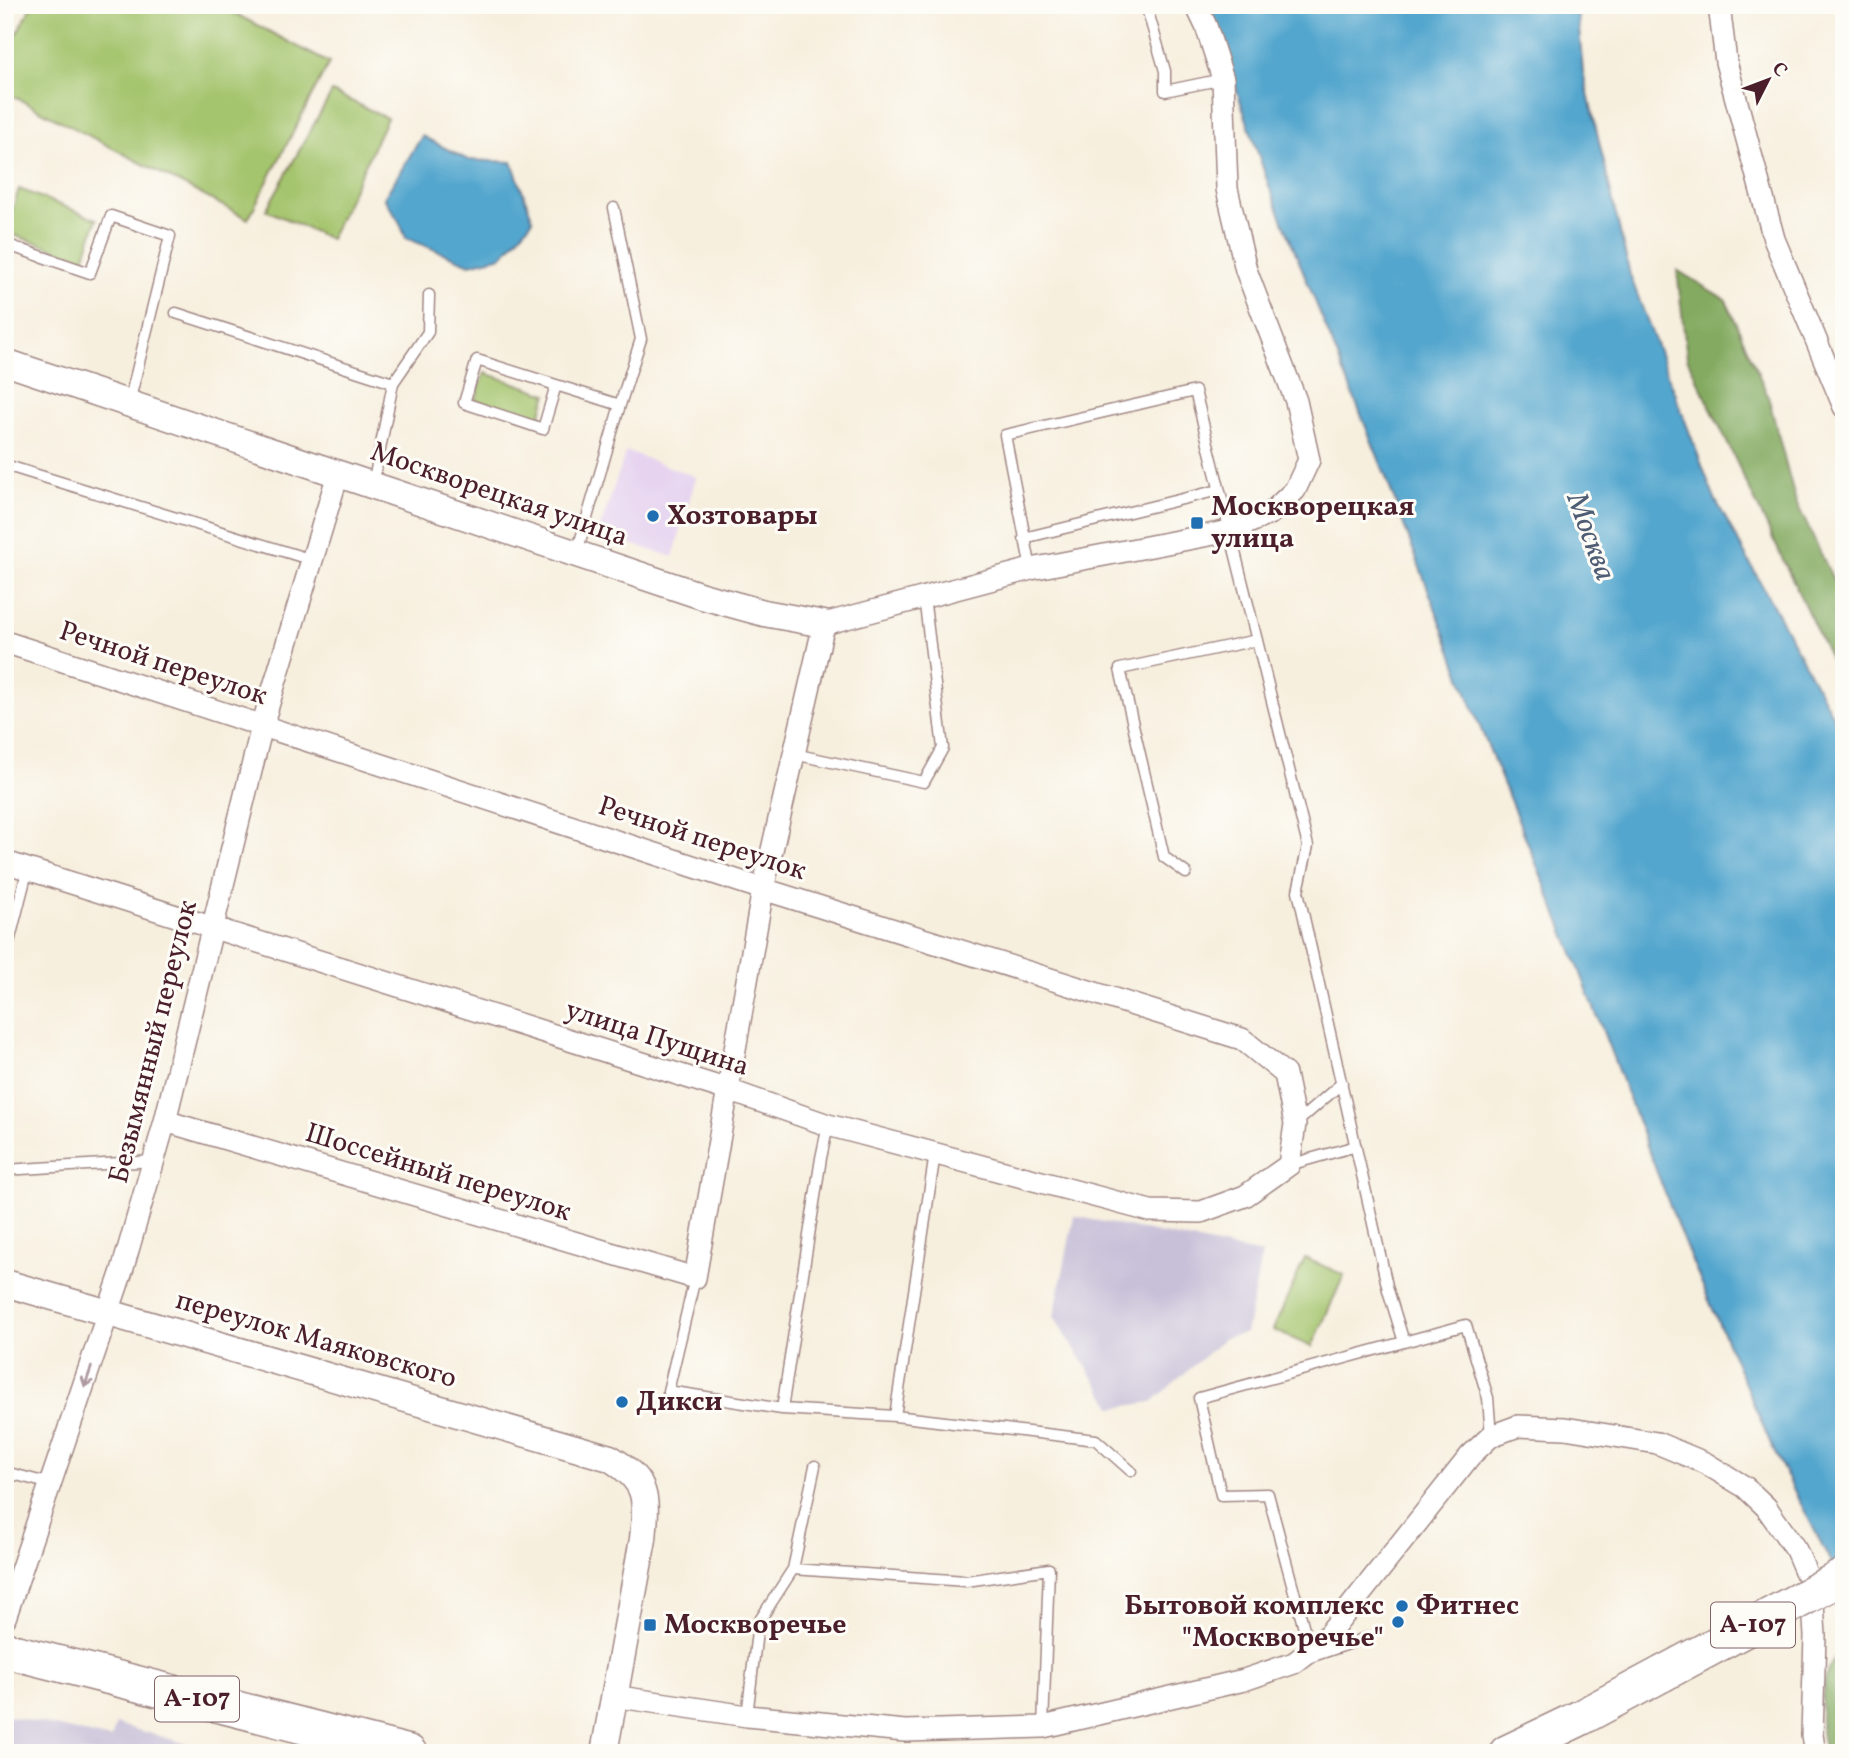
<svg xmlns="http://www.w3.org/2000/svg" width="1849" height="1758" font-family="Vollkorn,serif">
<rect width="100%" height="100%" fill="#fdfcf7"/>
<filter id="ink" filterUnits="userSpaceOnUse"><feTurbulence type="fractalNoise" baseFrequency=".0143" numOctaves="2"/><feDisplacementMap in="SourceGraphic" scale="14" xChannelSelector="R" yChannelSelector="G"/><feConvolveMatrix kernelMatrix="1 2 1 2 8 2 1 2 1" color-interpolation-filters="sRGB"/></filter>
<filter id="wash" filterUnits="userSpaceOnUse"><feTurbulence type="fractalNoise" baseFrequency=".00686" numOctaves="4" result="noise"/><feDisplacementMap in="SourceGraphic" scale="28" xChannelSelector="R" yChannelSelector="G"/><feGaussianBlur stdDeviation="1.57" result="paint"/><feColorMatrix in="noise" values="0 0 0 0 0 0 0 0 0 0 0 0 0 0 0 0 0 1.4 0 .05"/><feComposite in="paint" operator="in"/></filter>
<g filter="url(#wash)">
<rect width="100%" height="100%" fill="#f7efde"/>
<!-- built -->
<path fill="#e6d3f0" d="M 626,451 L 696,477 L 673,557 L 598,534 Z"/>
<!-- industrial -->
<path fill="#c8c0d8" d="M 1074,1216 L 1262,1254 L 1246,1333 L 1225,1338 L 1152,1402 L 1113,1408 L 1054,1317 Z
M 5,1715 L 111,1739 L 116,1724 L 220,1753 L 5,1753 Z"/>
<!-- green -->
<path fill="#a4c46d" stroke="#77724c" stroke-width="2" d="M 32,5 L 219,5 L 329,63 L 248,219 L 5,92 L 5,56 Z
M 332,92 L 387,118 L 330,239 L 266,210 Z
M 19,189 L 97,219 L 84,259 L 5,232 Z
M 485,373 L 547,394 L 538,422 L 475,400 Z
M 1305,1258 L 1344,1275 L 1312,1347 L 1273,1330 Z"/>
<!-- forest -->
<path fill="#83aa60" stroke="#666446" stroke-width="2" d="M 1677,270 L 1726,300 L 1768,396 L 1796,502 L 1844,602 L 1844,688 L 1687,358 Z
M 1844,1646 L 1844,1753 L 1827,1753 C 1816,1738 1822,1687 1828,1669 C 1832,1661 1840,1654 1844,1646 Z"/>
<!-- water -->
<path fill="#52a6ce" stroke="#4e627c" stroke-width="2" d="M 1208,5 L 1577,5 L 1583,72 L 1630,275 L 1714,497 L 1844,736 L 1844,1588 L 1773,1449 L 1683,1240 L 1573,953 L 1480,727 L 1382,467 L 1270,189 Z
M 422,136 L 468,160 L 512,162 L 533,220 L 502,256 L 470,264 L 406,238 L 399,221 L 384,198 Z"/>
</g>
<g filter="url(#ink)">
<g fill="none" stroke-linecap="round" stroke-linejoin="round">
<!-- service casing -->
<g stroke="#a08784" stroke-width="13">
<path id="service" d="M 1146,5 L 1165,71 L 1165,91 L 1223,79
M 614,208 L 641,339 L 620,405
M 5,244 L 90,273 L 111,216 L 170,236 L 129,403
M 176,313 L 393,383 L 373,485
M 393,383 L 428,332 L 429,295
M 556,385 L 477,360 L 464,403 L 543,429 L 556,385 L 620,405 L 577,552
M 5,465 L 312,560
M 1024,538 L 1219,490
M 1031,569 L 1005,435 L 1195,391 L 1308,846 L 1298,891 L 1388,1290 L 1404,1342
M 794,754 L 924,782 L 943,748 L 924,597
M 1186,873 L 1164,857 L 1120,669 L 1257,640
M 5,958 L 28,868
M 1295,1124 L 1342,1083
M 1289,1165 L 1356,1146
M 5,1170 L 154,1161
M 695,1278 L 668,1391 L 782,1409 L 821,1158 L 828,1125
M 782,1409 L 895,1416 L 1096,1440 L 1131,1471
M 895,1416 L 935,1154
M 5,1472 L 51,1484
M 793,1569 L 966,1581 L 1049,1569 L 1043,1727
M 1310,1651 L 1268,1494 L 1221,1495 L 1199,1398 L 1466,1325 L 1488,1398 L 1491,1436
M 1313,1656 L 1366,1638
M 747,1716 L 758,1623 L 793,1569 L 815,1466"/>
</g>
<!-- minor casing -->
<g stroke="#a08784" stroke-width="24">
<path id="minor" d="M 1719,5 L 1726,62 L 1774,239 L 1844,407
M 5,642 L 763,889 L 1242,1039 L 1285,1074 L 1295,1124 L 1289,1165 L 1245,1196 L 1201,1212 L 1150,1211 L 828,1125 L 728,1090 L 5,862
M 165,1121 L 695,1278 L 763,889 L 824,624 L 1031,569 L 1230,531 L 1271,513 L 1295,490 L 1309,460 L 1296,401 L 1246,270 L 1227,189 L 1223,79 L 1206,26 L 1196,5
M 5,1618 L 122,1271 L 165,1121 L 262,726 L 338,474
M 613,1696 L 747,1716 L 905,1731 L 1043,1727 L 1244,1680 L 1294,1663 L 1324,1640 L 1470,1456 L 1491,1436 L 1518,1426 L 1565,1428 L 1657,1443 L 1705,1463 L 1745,1487 L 1766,1507 L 1796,1550 L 1812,1587 L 1815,1636 L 1812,1735 L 1815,1753"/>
</g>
<!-- tertiary casing -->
<g stroke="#a08784" stroke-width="29">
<path id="tertiary" d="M 5,362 L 702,596 L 764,613 L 824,624
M 5,1283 L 610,1458 C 648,1482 647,1496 643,1539 L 604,1753"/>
</g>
<!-- trunk casing -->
<g stroke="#a08784" stroke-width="38">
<path id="trunk" d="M 5,1650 L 409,1753
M 1507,1753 L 1580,1718 L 1662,1674"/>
</g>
<!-- service -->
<use href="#service" stroke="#fff" stroke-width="10"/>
<!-- minor -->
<use href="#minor" stroke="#fff" stroke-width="21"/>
<!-- tertiary -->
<use href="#tertiary" stroke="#fff" stroke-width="26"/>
<!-- trunk -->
<use href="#trunk" stroke="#fff" stroke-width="35"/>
<!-- trunk-bridge casing -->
<g stroke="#a08784" stroke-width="38" stroke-linecap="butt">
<path id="trunk-bridge" d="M 1662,1674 L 1844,1576"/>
</g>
<!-- trunk-bridge -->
<use href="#trunk-bridge" stroke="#fff" stroke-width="35"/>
</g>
<!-- one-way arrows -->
<defs><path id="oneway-shaft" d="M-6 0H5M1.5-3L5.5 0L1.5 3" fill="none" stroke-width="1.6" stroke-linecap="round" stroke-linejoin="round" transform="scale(1.75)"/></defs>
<use stroke="#ae9aa0" href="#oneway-shaft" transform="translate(88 1377) rotate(109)"/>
</g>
<!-- markers -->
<g fill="#1f6fb2" stroke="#fdfcf7" stroke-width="2.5">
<circle cx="653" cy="516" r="7"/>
<rect x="1190" y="516" width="14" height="14" rx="3.5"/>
<circle cx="622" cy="1402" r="7"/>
<circle cx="1402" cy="1606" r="7"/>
<circle cx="1398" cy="1622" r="7"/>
<rect x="643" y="1618" width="14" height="14" rx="3.5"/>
</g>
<g text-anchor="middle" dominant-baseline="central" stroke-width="6" stroke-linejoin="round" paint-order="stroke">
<!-- shield labels -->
<g fill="#fdfcf7" stroke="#806168" stroke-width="2">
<rect x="1711" y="1602.5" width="84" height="45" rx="5"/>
<rect x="155" y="1676.5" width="84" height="45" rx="5"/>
</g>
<g font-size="26" font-weight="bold" fill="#4a1f2b">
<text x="1753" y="1625">А-107</text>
<text x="197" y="1699">А-107</text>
</g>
<!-- street labels -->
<g font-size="28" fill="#4a1f2b" stroke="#fdfcf7">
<text transform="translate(499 495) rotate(19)">Москворецкая улица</text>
<text transform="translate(163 664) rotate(18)">Речной переулок</text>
<text transform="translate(702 839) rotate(18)">Речной переулок</text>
<text transform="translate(657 1039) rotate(18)">улица Пущина</text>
<text transform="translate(154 1042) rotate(-76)">Безымянный переулок</text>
<text transform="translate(438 1173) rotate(17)">Шоссейный переулок</text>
<text transform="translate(316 1340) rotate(16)">переулок Маяковского</text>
</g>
<!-- poi labels -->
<g font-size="28" font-weight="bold" fill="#4a1f2b" stroke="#fdfcf7" text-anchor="start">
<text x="1211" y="507">Москворецкая<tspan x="1211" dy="32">улица</tspan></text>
<text x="667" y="516">Хозтовары</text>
<text x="636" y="1402">Дикси</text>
<text x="1384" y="1606" text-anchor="end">Бытовой комплекс<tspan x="1384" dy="32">"Москворечье"</tspan></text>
<text x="1416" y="1606">Фитнес</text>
<text x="664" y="1625">Москворечье</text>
</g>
<!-- water labels -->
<g font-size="30" font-style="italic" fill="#4e5c74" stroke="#fdfcf7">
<text transform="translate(1590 537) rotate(70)">Москва</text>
</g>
</g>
<!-- margin -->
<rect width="1849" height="1758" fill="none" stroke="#fdfcf7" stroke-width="28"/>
<!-- north arrow -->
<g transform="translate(1768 80) rotate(48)" stroke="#fdfcf7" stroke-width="5" paint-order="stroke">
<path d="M0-5L12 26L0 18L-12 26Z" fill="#4a1f2b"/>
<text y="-10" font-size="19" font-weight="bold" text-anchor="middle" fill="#4a1f2b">С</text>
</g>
</svg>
